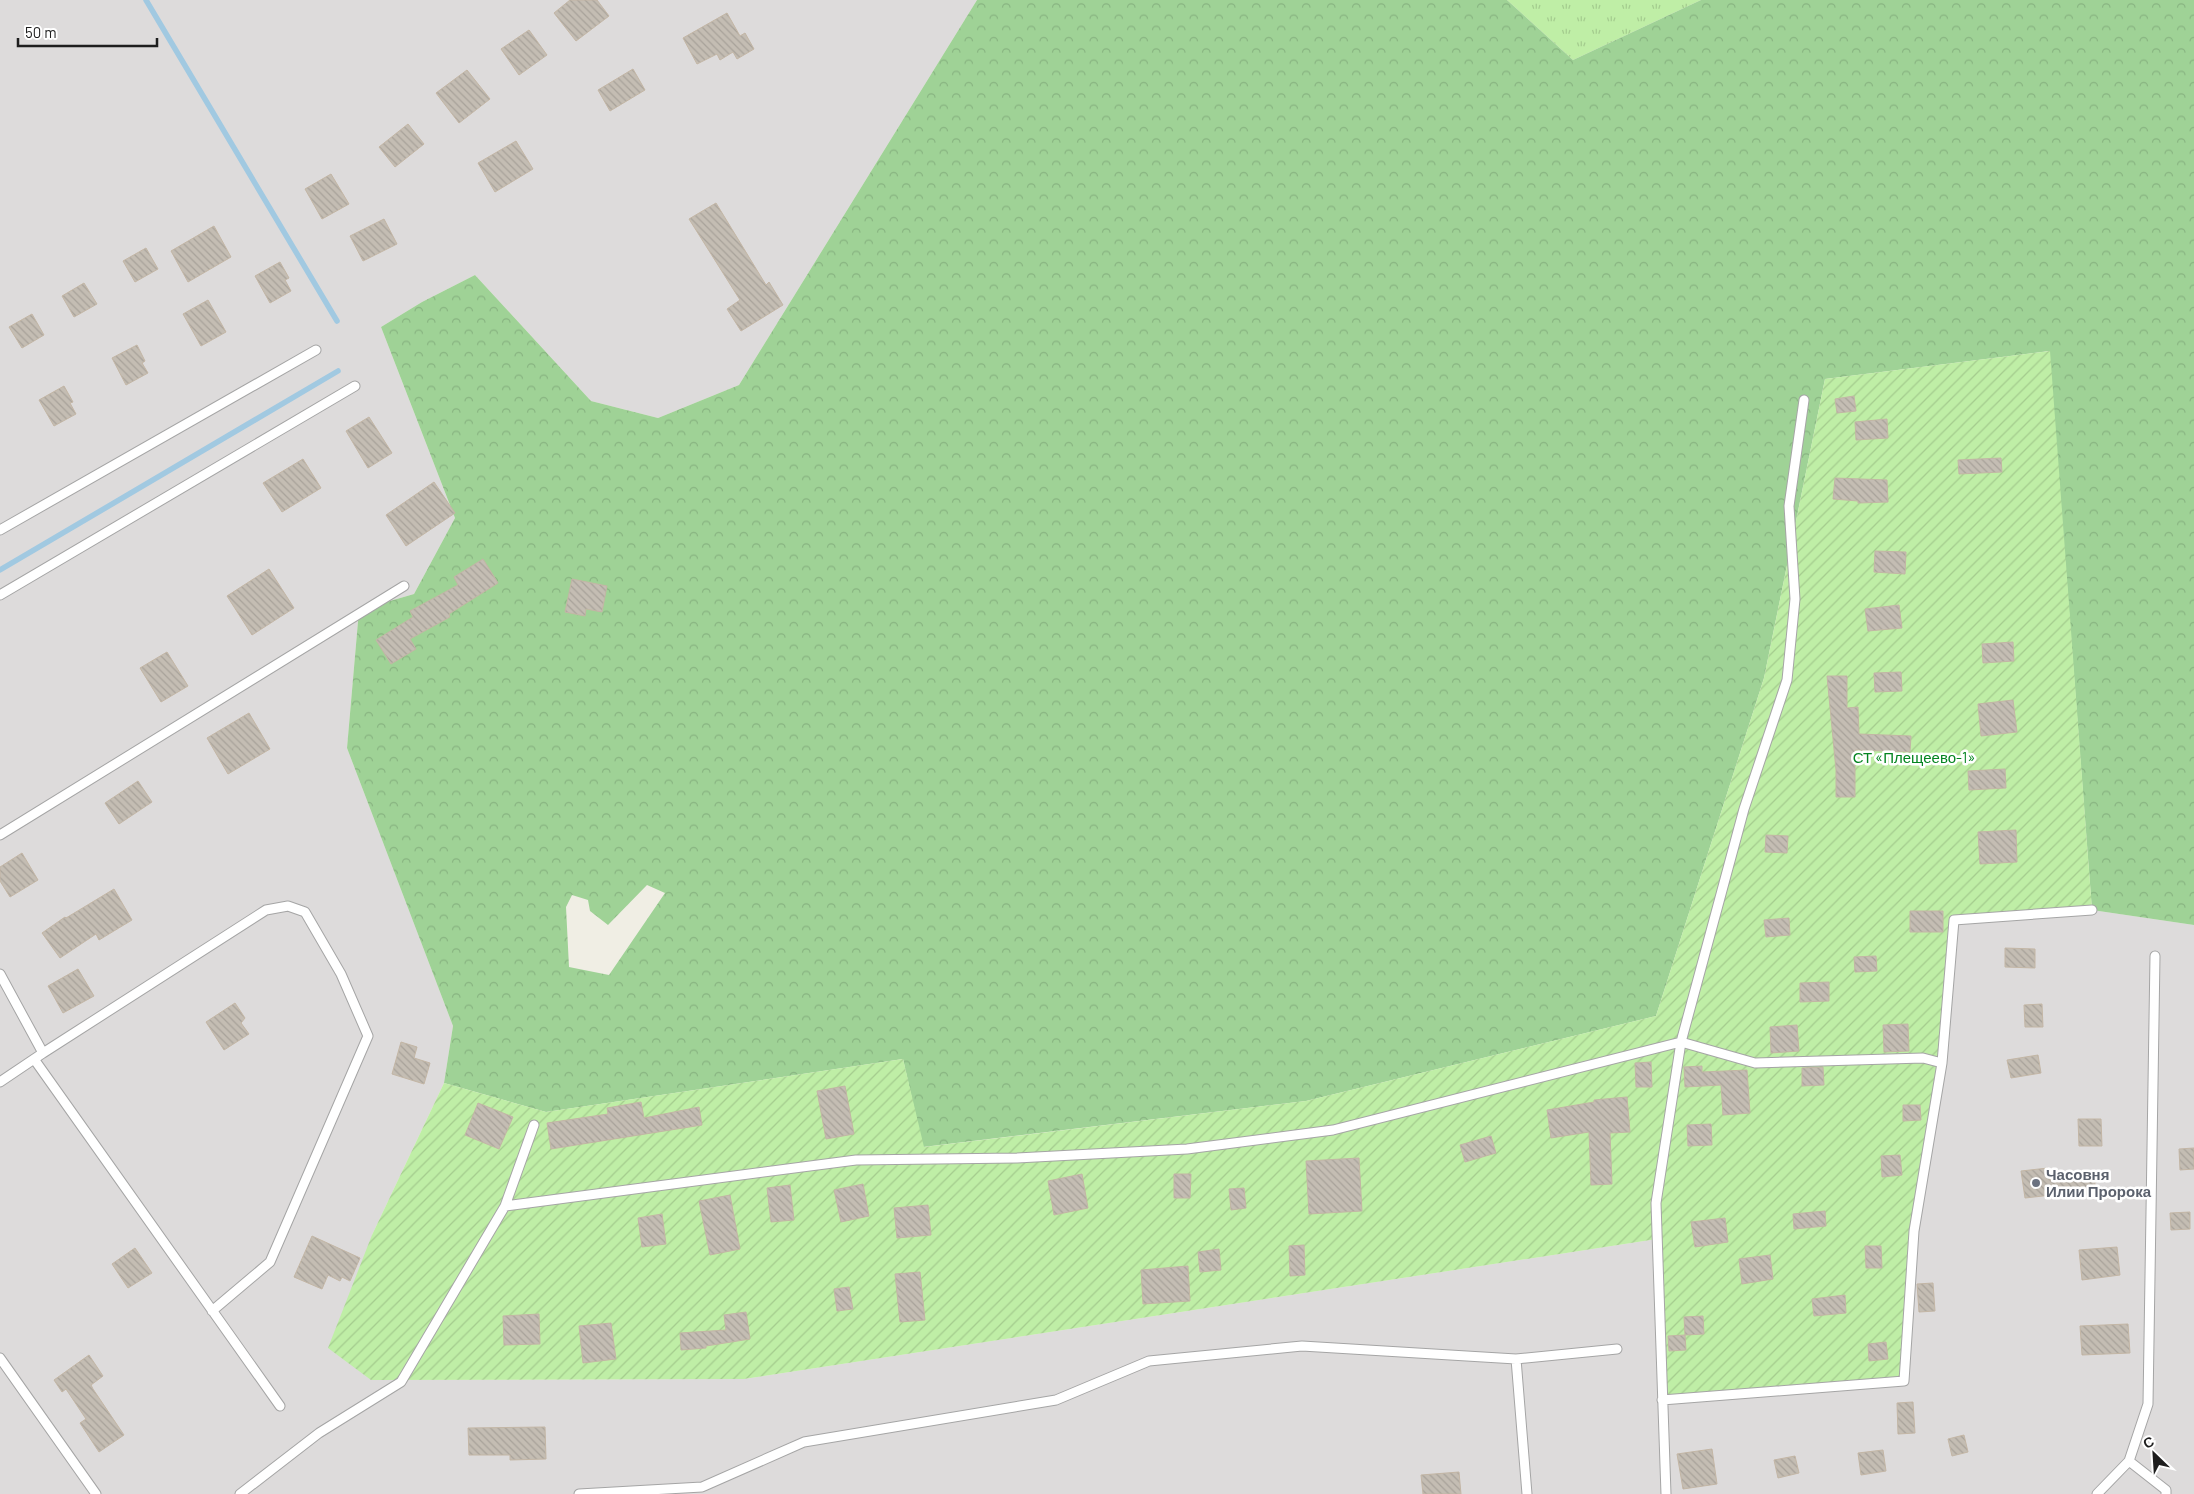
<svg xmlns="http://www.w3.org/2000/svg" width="2194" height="1494" font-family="Barlow,sans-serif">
<defs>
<pattern id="grass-tufts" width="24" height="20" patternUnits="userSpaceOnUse" patternTransform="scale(1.25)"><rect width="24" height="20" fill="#bfeea6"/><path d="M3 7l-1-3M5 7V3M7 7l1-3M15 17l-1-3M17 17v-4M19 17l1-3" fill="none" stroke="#a4cc8e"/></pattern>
<pattern id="forest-crowns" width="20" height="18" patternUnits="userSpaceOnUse" patternTransform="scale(1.25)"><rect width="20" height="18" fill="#9fd296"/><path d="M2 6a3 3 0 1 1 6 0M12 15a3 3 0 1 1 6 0" fill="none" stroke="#88b481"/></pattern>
<pattern id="garden-furrows" width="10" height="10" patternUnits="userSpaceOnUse" patternTransform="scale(1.25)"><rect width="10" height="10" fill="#bfeea6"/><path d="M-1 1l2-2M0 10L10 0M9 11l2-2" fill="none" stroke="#a4cc8e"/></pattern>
<pattern id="building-back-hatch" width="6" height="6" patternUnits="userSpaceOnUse" patternTransform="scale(1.25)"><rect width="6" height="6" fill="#c4bdb3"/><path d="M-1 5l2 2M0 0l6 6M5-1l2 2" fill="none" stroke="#a8a29a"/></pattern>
</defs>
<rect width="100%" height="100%" fill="#f0eee4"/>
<!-- residential -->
<path fill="#dddbdb" d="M 0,0 L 977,0 L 739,385 L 658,418 L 591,401 L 475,275 L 422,302 L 381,327 L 455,518 L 414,594 L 359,610 L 347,748 L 453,1026 L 444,1083 L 372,1235 L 371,1380 L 744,1379 L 1657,1239 L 1914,1231 L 1954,920 L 2092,910 L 2194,925 L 2194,1494 L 0,1494 Z"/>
<!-- grass -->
<path fill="url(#grass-tufts)" d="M 1507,0 L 1701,0 L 1573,60 Z"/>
<!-- forest -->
<path fill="url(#forest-crowns)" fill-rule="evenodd" d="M 977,0 L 1507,0 L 1573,60 L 1701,0 L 2194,0 L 2194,925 L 2092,910 L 2049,351 L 1825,379 L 1764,678 L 1656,1016 L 1306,1101 L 923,1147 L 903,1059 L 546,1112 L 444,1083 L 453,1026 L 347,748 L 359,610 L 414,594 L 455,518 L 381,327 L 422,302 L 475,275 L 591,401 L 658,418 L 739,385 ZM 647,885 L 665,893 L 609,975 L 569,967 L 566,907 L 572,895 L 588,900 L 590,911 L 608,925 Z"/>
<!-- garden -->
<path fill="url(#garden-furrows)" d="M 2050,351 L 2092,910 L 1954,920 L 1942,1063 L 1914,1231 L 1904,1381 L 1662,1400 L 1657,1239 L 744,1379 L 371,1380 L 328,1348 L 372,1235 L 444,1083 L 546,1112 L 903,1059 L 924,1147 L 1306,1101 L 1656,1016 L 1764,678 L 1825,379 Z"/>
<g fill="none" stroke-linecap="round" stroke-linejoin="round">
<!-- stream -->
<path stroke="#a1c9e1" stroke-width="5.5" d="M 146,0 L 337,321
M 0,570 L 338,371"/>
</g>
<!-- building -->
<path fill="url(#building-back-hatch)" stroke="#c3b6a5" d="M 570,0 L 597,0 L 609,16 L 576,41 L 554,13 Z
M 727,13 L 740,36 L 745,33 L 754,49 L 737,59 L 733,52 L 720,60 L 717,54 L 697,64 L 683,38 Z
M 529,30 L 547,55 L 519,75 L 501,49 Z
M 633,69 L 645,90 L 610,111 L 598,90 Z
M 467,70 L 490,99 L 459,123 L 436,93 Z
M 408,124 L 424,144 L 395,167 L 379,147 Z
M 516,141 L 533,169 L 495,192 L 478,163 Z
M 331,174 L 349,204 L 322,219 L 305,189 Z
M 716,203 L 766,285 L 769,282 L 783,305 L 741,331 L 727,309 L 740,300 L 689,219 Z
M 384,219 L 397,244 L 363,261 L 350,236 Z
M 214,226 L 231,257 L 188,282 L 171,251 Z
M 146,248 L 158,269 L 135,282 L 123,261 Z
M 280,262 L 289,278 L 285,280 L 291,291 L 270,303 L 255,276 Z
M 84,283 L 97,304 L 74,317 L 62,296 Z
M 208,300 L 226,332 L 201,346 L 183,314 Z
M 32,314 L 44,335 L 22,348 L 9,327 Z
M 137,345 L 145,361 L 142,363 L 148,373 L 126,385 L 112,358 Z
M 64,386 L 73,402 L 70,403 L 76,414 L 54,426 L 39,400 Z
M 1854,396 L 1856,411 L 1837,413 L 1835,399 Z
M 369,417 L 392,453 L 368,468 L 346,431 Z
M 1887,419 L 1888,438 L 1856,440 L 1855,422 Z
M 2001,458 L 2002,472 L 1959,474 L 1958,460 Z
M 303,459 L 321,488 L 282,512 L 263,483 Z
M 1835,478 L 1887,480 L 1888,502 L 1858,503 L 1858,501 L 1833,499 Z
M 434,482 L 455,513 L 406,546 L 386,515 Z
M 1875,551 L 1906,552 L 1905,574 L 1874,572 Z
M 483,559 L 498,583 L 449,614 L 450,617 L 410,639 L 416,649 L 391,664 L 376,640 L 413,617 L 410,611 L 458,585 L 454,577 Z
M 269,569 L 294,608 L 252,635 L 227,596 Z
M 572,579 L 607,586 L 602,612 L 586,609 L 585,616 L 565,612 Z
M 1899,605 L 1902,628 L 1868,631 L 1865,609 Z
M 2013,642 L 2014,661 L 1983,663 L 1982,644 Z
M 167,652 L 188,686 L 161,702 L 140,668 Z
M 1901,672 L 1902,691 L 1875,692 L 1874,673 Z
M 1827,676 L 1847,676 L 1847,708 L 1858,707 L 1859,734 L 1911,736 L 1910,752 L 1855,750 L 1855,797 L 1836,797 L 1836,770 Z
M 2013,700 L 2017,732 L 1981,736 L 1978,704 Z
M 249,713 L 270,749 L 228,774 L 207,738 Z
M 2005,769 L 2006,788 L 1969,790 L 1968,771 Z
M 138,781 L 152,802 L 119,824 L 105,803 Z
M 2016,830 L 2017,862 L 1980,864 L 1978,832 Z
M 1766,835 L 1788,836 L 1787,853 L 1765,852 Z
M 22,853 L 38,880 L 10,897 L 0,881 L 0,867 Z
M 114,889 L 132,920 L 99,940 L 96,934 L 60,958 L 42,933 L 65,917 L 66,918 Z
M 1910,911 L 1943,911 L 1943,932 L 1910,932 Z
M 1789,918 L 1790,935 L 1766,937 L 1764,920 Z
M 2005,948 L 2035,949 L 2035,968 L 2005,967 Z
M 1876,956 L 1877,971 L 1855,972 L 1854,957 Z
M 78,969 L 94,996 L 63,1013 L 48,986 Z
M 1829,982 L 1829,1001 L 1800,1002 L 1800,983 Z
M 235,1003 L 245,1018 L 241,1023 L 249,1034 L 224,1050 L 206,1022 Z
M 2042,1004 L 2043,1027 L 2025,1027 L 2024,1005 Z
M 1908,1024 L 1909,1051 L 1884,1052 L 1883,1025 Z
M 1797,1025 L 1799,1051 L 1771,1053 L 1770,1027 Z
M 401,1042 L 417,1047 L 414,1058 L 430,1063 L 424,1084 L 392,1074 Z
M 2038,1055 L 2041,1073 L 2011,1078 L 2007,1060 Z
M 1651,1062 L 1652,1087 L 1636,1087 L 1635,1063 Z
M 1702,1066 L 1702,1072 L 1747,1070 L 1750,1113 L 1723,1115 L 1721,1085 L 1685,1087 L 1684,1067 Z
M 1823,1067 L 1824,1085 L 1802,1086 L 1802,1068 Z
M 845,1086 L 854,1134 L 826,1139 L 817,1091 Z
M 1627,1097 L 1630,1132 L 1610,1133 L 1612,1184 L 1591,1185 L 1589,1132 L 1551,1138 L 1547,1110 L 1594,1102 L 1594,1100 Z
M 641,1102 L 644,1118 L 699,1107 L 702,1125 L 551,1149 L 547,1123 L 608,1114 L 607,1108 Z
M 478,1103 L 513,1117 L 499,1149 L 465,1135 Z
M 1903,1105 L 1920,1105 L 1921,1120 L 1903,1121 Z
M 2078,1119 L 2101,1119 L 2102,1146 L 2079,1146 Z
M 1711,1124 L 1712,1145 L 1688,1146 L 1687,1125 Z
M 1491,1136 L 1496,1153 L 1465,1162 L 1460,1145 Z
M 2194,1148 L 2194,1169 L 2180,1170 L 2179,1149 Z
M 1900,1155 L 1902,1175 L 1882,1177 L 1881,1156 Z
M 1359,1158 L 1362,1211 L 1309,1214 L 1306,1161 Z
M 2048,1168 L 2050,1180 L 2094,1175 L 2096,1194 L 2070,1197 L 2070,1193 L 2025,1198 L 2021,1171 Z
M 1082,1174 L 1088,1208 L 1054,1215 L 1048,1181 Z
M 1174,1174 L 1191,1174 L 1190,1198 L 1174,1198 Z
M 863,1184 L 869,1216 L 841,1222 L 834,1190 Z
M 790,1185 L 794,1220 L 771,1222 L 767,1188 Z
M 1244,1188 L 1246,1208 L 1231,1210 L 1229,1189 Z
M 730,1195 L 740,1249 L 710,1255 L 699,1201 Z
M 928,1205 L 931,1235 L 897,1238 L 894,1208 Z
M 1825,1211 L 1826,1226 L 1794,1229 L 1793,1214 Z
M 2190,1212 L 2190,1229 L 2171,1230 L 2170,1213 Z
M 662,1214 L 666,1244 L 642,1247 L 638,1218 Z
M 1725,1218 L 1728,1242 L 1695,1247 L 1691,1222 Z
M 312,1236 L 360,1258 L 350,1281 L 342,1277 L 340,1281 L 328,1275 L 322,1289 L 294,1277 Z
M 1304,1245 L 1305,1275 L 1290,1276 L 1289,1246 Z
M 1865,1246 L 1881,1246 L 1882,1268 L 1866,1268 Z
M 2117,1247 L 2120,1275 L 2082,1280 L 2079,1250 Z
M 135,1248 L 152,1273 L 128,1288 L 112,1264 Z
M 1219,1249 L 1221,1270 L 1200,1272 L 1198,1252 Z
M 1770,1255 L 1773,1279 L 1742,1284 L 1739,1259 Z
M 1188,1266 L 1190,1301 L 1143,1304 L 1141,1270 Z
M 920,1272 L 925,1320 L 900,1322 L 895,1274 Z
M 1933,1283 L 1935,1311 L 1919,1312 L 1917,1284 Z
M 849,1287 L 853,1309 L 837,1311 L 834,1289 Z
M 1845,1295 L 1846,1313 L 1814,1316 L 1812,1299 Z
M 746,1312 L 750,1339 L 706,1346 L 706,1348 L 681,1350 L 680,1333 L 726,1330 L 724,1315 Z
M 539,1314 L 540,1344 L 504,1345 L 503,1316 Z
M 1703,1316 L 1704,1334 L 1685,1335 L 1684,1317 Z
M 611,1323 L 616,1359 L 583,1363 L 579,1326 Z
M 2128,1324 L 2130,1353 L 2082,1355 L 2080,1326 Z
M 1685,1335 L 1686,1350 L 1669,1351 L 1668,1336 Z
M 1886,1342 L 1888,1359 L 1869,1361 L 1868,1344 Z
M 89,1355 L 103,1376 L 91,1385 L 93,1389 L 124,1435 L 99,1452 L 80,1423 L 86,1419 L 66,1389 L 62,1392 L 54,1380 Z
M 1913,1402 L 1915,1433 L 1898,1434 L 1897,1403 Z
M 545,1427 L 546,1459 L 510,1460 L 510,1455 L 469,1455 L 468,1428 Z
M 1964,1435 L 1968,1452 L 1952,1456 L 1948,1439 Z
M 1712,1449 L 1717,1484 L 1683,1489 L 1677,1454 Z
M 1883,1450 L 1886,1471 L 1861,1475 L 1858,1453 Z
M 1795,1456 L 1799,1473 L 1778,1478 L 1774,1460 Z
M 1459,1472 L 1461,1494 L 1423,1494 L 1421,1475 Z"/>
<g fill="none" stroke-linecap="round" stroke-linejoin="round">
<!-- lane casing -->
<g stroke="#a5a5a5" stroke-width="11">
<path id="lane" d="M 0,530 L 316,350
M 0,595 L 355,386
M 0,835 L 404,586
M 0,974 L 43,1053 L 0,1082
M 43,1053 L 266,910 L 288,906 L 305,912 L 341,974 L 368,1036 L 270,1262 L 212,1311
M 34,1059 L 280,1406
M 505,1206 L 856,1160 L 1017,1158 L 1187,1149 L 1333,1130 L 1681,1042 L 1755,1063 L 1923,1058 L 1942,1063
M 0,1358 L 96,1494
M 1516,1359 L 1617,1349
M 1662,1400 L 1904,1381 L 1914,1231 L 1942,1063 L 1954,920 L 2092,910
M 2129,1461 L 2166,1490 L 2166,1494
M 240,1494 L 319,1433 L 401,1382 L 505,1206 L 534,1125
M 579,1494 L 702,1487 L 804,1442 L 1056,1400 L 1149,1361 L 1302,1346 L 1516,1359 L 1527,1494
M 1666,1494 L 1656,1203 L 1681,1042 L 1744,809 L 1787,680 L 1795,599 L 1789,506 L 1804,400
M 2097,1494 L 2129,1461 L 2148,1404 L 2155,956"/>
</g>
<!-- lane -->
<use href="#lane" stroke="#fff" stroke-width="9"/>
</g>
<!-- markers -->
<circle fill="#6b7280" stroke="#fff" stroke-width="2" cx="2036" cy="1183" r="5"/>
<g text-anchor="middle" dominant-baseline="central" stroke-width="5" stroke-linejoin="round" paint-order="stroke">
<!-- park labels -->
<g font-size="15" fill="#048521" stroke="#fff">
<text x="1914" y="757">СТ «Плещеево-1»</text>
</g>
<!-- worship labels -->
<g font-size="15" font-weight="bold" fill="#5b616d" stroke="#fff" text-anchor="start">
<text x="2046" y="1174">Часовня<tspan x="2046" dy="17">Илии Пророка</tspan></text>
</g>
</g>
<!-- north arrow -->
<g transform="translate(2154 1454) rotate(335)" stroke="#ffffff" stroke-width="4" paint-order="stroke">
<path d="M0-4L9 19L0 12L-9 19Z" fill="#1e1e1e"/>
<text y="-8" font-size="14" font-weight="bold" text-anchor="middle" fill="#1e1e1e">С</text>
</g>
<!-- scale -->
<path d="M18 38v8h139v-8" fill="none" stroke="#1e1e1e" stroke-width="2.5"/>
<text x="25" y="38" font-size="15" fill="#1e1e1e" stroke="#ffffff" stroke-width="4" paint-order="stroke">50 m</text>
</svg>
